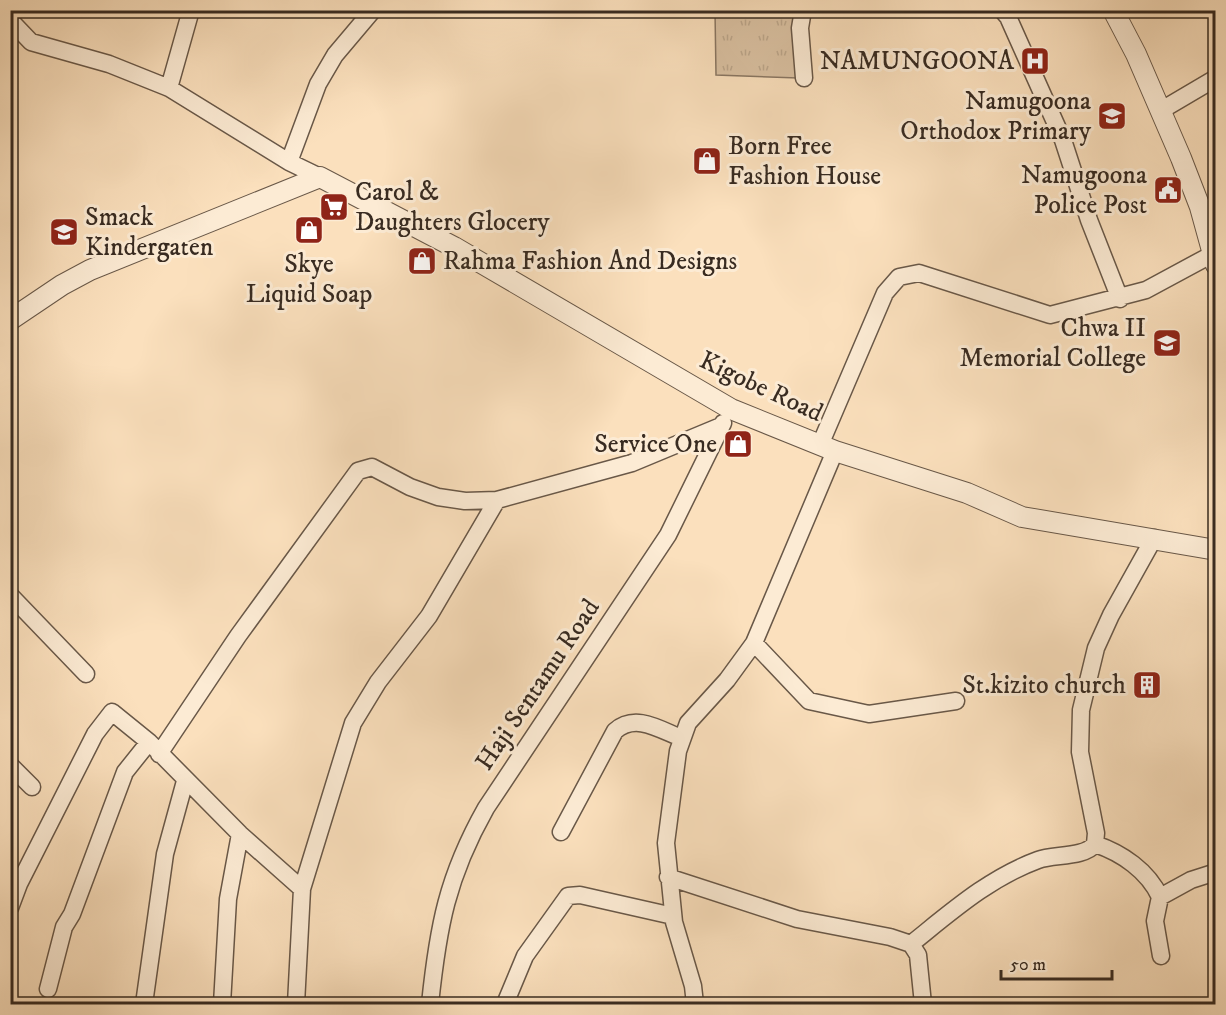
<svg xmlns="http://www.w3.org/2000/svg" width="1226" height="1015" font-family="'IM FELL DW Pica',serif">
<defs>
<pattern id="grass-tufts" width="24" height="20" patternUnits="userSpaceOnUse" patternTransform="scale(1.5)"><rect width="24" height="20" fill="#dac1a2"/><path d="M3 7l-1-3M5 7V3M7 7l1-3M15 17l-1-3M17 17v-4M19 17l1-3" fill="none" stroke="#bca68b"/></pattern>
</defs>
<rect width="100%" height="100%" fill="#fbe0bd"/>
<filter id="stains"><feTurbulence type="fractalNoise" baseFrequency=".00333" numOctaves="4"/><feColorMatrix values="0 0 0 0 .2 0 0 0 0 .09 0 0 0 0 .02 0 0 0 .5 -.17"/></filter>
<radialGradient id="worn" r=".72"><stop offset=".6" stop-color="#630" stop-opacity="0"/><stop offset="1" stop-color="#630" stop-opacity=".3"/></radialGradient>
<!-- grass -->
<path fill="url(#grass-tufts)" stroke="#897662" stroke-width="1.5" d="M 715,11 L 794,11 L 798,78 L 716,75 Z"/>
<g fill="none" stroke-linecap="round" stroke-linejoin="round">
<!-- minor casing -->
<g stroke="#695848" stroke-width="19">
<path id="minor" d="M 803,10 L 800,28 L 804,78
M 1002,10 L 1008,17 L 1063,140 L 1089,220 L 1120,299
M 10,20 L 31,42 L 109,64 L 169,88 L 289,162 L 320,177
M 169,88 L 191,10
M 1160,111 L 1216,78
M 289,162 L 318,84 L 335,55 L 373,10
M 820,445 L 885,293 L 899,277 L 919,273 L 1050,315 L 1146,290 L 1211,255
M 10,595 L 86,674
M 754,643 L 809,701 L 869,714 L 956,701
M 159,754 L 238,636 L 358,471 L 372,467 L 410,487 L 438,497 L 465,501 L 497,500 L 632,463 L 721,426
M 10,765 L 32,787
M 561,832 L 615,731 C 635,713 659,729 681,738
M 1095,844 C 1122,853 1148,871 1160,897
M 668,877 L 797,919 L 890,937 L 911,944 L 918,955 L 923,1004
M 10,908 L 19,884 L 95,734 L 112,712 L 149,742 L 240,834 L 302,889
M 911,944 C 951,912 989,878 1038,860 C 1054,854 1084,858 1095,844 L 1096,833 L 1080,752 L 1081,710 L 1096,648 L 1111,615 L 1154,538
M 1161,956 L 1155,921 L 1160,897 L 1191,880 L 1216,872
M 48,989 L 64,927 L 72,914 L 125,772 L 149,742
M 144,1004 L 165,854 L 185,781
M 222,1004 L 228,899 L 240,834
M 296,1004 L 302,889 L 353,723 L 378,682 L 429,616 L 497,500
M 430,1004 C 438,927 447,877 486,808 L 668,535 L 723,423
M 505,1004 L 525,956 L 568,896 L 580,895 L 673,916
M 695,1004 L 693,986 L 674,922 L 666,843 L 678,751 L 688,723 L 727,680 L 754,643 L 835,451"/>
</g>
<!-- tertiary casing -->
<g stroke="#695848" stroke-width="22">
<path id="tertiary" d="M 1113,10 L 1136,54 L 1181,158 L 1200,207 L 1216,265
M 10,320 L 62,285 L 90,270 L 320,177 L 454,247 L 731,409 L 835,451 L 967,493 L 1022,517 L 1216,550"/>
</g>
<!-- minor -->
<use href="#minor" stroke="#fcebd4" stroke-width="16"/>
<!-- tertiary -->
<use href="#tertiary" stroke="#fcebd4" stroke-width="20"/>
</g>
<!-- icons -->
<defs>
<g id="hospital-square" transform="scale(1.5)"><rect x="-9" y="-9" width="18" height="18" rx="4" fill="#8f2418" stroke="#fcebd4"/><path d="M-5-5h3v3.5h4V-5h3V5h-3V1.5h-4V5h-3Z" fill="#fff"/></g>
<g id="school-square" transform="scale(1.5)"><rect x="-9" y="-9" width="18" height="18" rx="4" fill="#8f2418" stroke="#fcebd4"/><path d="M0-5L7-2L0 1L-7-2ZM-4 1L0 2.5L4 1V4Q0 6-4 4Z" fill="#fff"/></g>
<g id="shop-square" transform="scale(1.5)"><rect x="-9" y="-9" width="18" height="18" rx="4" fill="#8f2418" stroke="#fcebd4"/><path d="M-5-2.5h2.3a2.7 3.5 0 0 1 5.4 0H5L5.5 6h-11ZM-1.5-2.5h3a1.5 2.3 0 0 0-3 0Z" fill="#fff"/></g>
<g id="civic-square" transform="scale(1.5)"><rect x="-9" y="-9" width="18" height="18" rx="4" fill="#8f2418" stroke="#fcebd4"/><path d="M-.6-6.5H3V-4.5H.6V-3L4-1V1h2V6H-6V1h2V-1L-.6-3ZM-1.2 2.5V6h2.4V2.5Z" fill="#fff"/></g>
<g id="supermarket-square" transform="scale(1.5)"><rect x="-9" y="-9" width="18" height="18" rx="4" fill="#8f2418" stroke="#fcebd4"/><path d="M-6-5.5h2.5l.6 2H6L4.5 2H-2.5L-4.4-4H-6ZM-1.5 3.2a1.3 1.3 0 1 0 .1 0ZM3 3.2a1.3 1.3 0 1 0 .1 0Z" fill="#fff"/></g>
<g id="university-square" transform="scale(1.5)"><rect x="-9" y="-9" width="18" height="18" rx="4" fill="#8f2418" stroke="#fcebd4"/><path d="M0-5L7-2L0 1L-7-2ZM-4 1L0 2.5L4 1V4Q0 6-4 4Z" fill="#fff"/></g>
<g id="building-square" transform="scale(1.5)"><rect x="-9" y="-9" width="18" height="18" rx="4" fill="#8f2418" stroke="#fcebd4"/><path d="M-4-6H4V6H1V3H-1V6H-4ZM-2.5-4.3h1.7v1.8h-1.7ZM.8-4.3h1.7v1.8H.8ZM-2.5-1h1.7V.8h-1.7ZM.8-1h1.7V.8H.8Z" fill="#fff"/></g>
</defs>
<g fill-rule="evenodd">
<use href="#hospital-square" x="1035" y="61"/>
<use href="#school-square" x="1112" y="116"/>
<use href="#shop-square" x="707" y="161"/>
<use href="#civic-square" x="1168" y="190"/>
<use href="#supermarket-square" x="334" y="207"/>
<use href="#shop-square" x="309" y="230"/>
<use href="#school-square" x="64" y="232"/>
<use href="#shop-square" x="422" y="261"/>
<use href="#university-square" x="1167" y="343"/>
<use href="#shop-square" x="738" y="444"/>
<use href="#building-square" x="1147" y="685"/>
</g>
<g text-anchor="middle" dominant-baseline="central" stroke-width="6" stroke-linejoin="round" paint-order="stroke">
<!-- poi labels -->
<g font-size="26" fill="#382b21" stroke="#fcebd4" text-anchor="end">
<text x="1014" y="61">NAMUNGOONA</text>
<text x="1091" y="101">Namugoona<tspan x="1091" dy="30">Orthodox Primary</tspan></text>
<text x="728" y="146" text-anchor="start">Born Free<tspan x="728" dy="30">Fashion House</tspan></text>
<text x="1147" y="175">Namugoona<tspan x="1147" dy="30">Police Post</tspan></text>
<text x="355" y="192" text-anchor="start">Carol &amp;<tspan x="355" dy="30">Daughters Glocery</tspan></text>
<text x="85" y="217" text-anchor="start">Smack<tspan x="85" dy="30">Kindergaten</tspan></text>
<text x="443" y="261" text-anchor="start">Rahma Fashion And Designs</text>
<text x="309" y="264" text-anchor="middle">Skye<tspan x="309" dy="30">Liquid Soap</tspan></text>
<text x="1146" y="328">Chwa II<tspan x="1146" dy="30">Memorial College</tspan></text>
<text x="717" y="444">Service One</text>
<text x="1126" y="685">St.kizito church</text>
</g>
<!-- street labels -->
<g font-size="26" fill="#382b21" stroke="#fcebd4">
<text transform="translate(761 387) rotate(25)">Kigobe Road</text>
<text transform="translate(538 685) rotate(-56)">Haji Sentamu Road</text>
</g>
</g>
<!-- margin -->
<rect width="1226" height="1015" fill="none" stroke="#fbe0bd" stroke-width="36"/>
<rect x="12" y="12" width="1202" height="991" fill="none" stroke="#382b21" stroke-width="3"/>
<rect x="18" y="18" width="1190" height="979" fill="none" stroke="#382b21" stroke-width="1.5"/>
<!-- scale -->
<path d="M1001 970v9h111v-9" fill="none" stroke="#382b21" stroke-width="3"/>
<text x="1010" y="970" font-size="18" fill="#382b21" stroke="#fcebd4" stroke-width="4.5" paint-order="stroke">50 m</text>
<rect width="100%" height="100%" filter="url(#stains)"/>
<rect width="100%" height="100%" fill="url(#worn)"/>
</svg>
